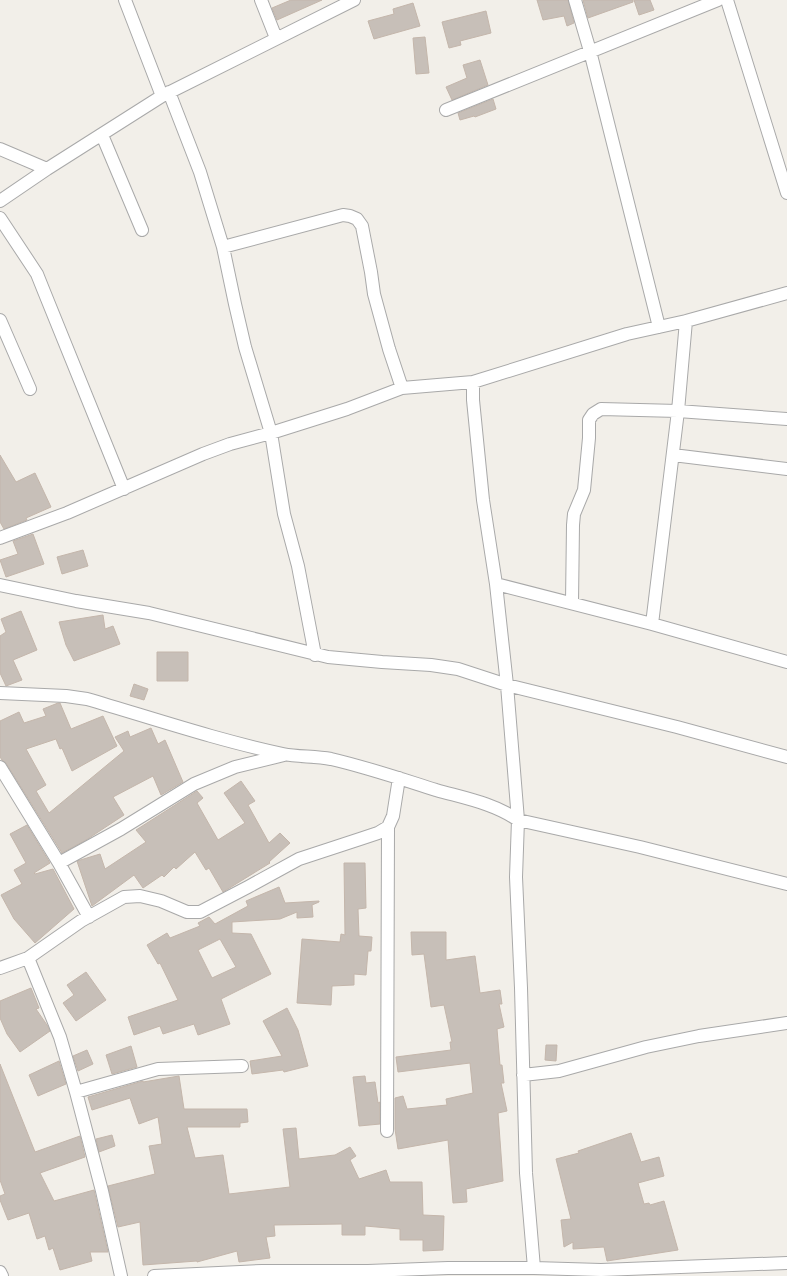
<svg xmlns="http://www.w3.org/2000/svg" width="787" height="1276" font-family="Inter,sans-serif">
<rect width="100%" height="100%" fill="#f2efe9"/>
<!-- building -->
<path fill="#c7bfb8" stroke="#c4b6ab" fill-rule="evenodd" d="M 291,0 L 322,0 L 277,20 L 272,8 Z
M 537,0 L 568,0 L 574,23 L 567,26 L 564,16 L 543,20 Z
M 583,0 L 633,0 L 633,2 L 588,18 Z
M 634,0 L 650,0 L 654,10 L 639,15 Z
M 413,3 L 420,26 L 374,39 L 368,21 L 394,14 L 393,9 Z
M 486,11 L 491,33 L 460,41 L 461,45 L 449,48 L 442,22 Z
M 425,37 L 429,73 L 416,74 L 413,38 Z
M 480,60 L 488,85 L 452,100 L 446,87 L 467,78 L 463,65 Z
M 493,99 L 496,109 L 475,117 L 474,116 L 460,120 L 458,113 Z
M 0,455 L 16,482 L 35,473 L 51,507 L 26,518 L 27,520 L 4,529 L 0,522 Z
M 33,534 L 44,564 L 6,577 L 0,560 L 18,554 L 13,541 Z
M 83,550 L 88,566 L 62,574 L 57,557 Z
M 21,611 L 37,650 L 13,660 L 22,680 L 6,686 L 0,673 L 0,636 L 6,632 L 1,619 Z
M 103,615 L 105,629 L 113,626 L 120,644 L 74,661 L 66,645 L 59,622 Z
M 157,652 L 188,652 L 188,681 L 157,681 Z
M 134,684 L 148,689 L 144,700 L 130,696 Z
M 58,703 L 60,703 L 71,729 L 103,716 L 117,746 L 72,771 L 62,748 L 60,749 L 56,739 L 26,749 L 46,785 L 36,791 L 49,813 L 124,751 L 115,737 L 128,731 L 130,737 L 151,728 L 158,744 L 165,740 L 183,782 L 161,795 L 153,776 L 113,797 L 124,815 L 86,840 L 62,853 L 6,763 L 2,760 L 0,757 L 0,721 L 19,712 L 24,723 L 46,716 L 43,709 Z
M 241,781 L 255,801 L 248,805 L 269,843 L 280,833 L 290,843 L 269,862 L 270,863 L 223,892 L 209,868 L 206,870 L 195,852 L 176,869 L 174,867 L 164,877 L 162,875 L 143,888 L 134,875 L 92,906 L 77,861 L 100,854 L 105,869 L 146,842 L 136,830 L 197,791 L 203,798 L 197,803 L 218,840 L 245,823 L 224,793 Z
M 27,825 L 50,863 L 34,873 L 35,874 L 53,869 L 74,909 L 35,943 L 14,919 L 1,895 L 22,884 L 14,870 L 26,863 L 10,834 Z
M 344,863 L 365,863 L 366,908 L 358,909 L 359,936 L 372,937 L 371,951 L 368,951 L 366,975 L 354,974 L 354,985 L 332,986 L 331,1005 L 297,1003 L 302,939 L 340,942 L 341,934 L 345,935 Z
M 279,887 L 285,903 L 319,901 L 319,902 L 312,905 L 313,917 L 297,918 L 297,912 L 280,919 L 232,922 L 232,933 L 251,934 L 271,974 L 221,999 L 230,1024 L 198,1035 L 194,1024 L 163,1034 L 160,1026 L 134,1035 L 128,1017 L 178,1000 L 160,963 L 158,964 L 147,945 L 167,933 L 170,938 L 200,926 L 198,923 L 209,917 L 215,924 L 248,906 L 246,901 ZM 220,939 L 236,967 L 212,978 L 198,950 Z
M 411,932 L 446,932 L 446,960 L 475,956 L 480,993 L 500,990 L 502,1004 L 499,1004 L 504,1027 L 497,1029 L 500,1065 L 502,1065 L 504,1083 L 501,1083 L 507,1111 L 498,1113 L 503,1181 L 466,1189 L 467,1202 L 453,1203 L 448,1140 L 398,1149 L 395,1129 L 395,1098 L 403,1096 L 407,1109 L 447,1105 L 446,1099 L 473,1093 L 470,1063 L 398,1072 L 396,1057 L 451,1050 L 450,1042 L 452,1042 L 444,1005 L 431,1007 L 424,954 L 412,955 Z
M 86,972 L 106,1000 L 76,1021 L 63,1003 L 74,995 L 67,985 Z
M 31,988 L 39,1008 L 36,1009 L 47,1025 L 50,1031 L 20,1052 L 7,1034 L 0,1018 L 0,1001 Z
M 287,1008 L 298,1030 L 308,1066 L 284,1072 L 283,1070 L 252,1074 L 250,1061 L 282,1056 L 263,1021 Z
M 546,1045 L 557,1045 L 556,1061 L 545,1060 Z
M 131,1046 L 137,1067 L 112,1074 L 106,1055 Z
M 87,1050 L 93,1064 L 78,1071 L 73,1056 Z
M 59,1061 L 66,1084 L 38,1096 L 29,1075 Z
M 0,1064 L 35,1152 L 80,1136 L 85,1157 L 40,1173 L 54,1201 L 94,1190 L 108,1252 L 90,1252 L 92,1261 L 60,1270 L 53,1248 L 49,1250 L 45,1236 L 37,1239 L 29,1213 L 8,1220 L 0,1200 L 0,1196 L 5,1194 L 0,1180 Z
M 179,1076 L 184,1109 L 247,1109 L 248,1122 L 240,1123 L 240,1127 L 187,1127 L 195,1158 L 223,1155 L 229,1194 L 290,1187 L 283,1129 L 296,1128 L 299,1159 L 335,1155 L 350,1147 L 356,1156 L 350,1160 L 359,1179 L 386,1170 L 390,1182 L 422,1182 L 423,1215 L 444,1216 L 443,1250 L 423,1251 L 423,1240 L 400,1240 L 400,1229 L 365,1226 L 365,1235 L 342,1235 L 342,1224 L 274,1225 L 275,1236 L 266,1237 L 270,1258 L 239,1262 L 237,1251 L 197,1262 L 197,1261 L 143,1265 L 140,1222 L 118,1227 L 108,1186 L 155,1174 L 149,1146 L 162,1144 L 158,1117 L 139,1124 L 130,1098 L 92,1110 L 88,1097 L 143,1081 L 143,1082 Z
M 365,1076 L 366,1083 L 375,1082 L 378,1103 L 380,1102 L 380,1124 L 359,1126 L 353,1077 Z
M 631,1133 L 641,1162 L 659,1157 L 664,1176 L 638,1183 L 644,1204 L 649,1203 L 650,1205 L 664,1201 L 678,1250 L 607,1261 L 604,1247 L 573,1249 L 573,1242 L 564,1247 L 561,1220 L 571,1219 L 556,1159 L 579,1153 L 578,1151 Z
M 112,1135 L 115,1146 L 99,1152 L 96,1139 Z"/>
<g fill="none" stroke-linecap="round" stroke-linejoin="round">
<!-- minor casing -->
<g stroke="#a9a9a9" stroke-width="14">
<path id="minor" d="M 125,0 L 162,96
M 261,0 L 276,38
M 575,0 L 590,51 L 659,327
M 727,0 L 787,193
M 169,92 L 200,172 L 223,247 L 235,304 L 245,347 L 271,433 L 284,514 L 298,566 L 315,655
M 446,110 L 718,0
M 102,135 L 142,230
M 0,149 L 47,169
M 0,201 L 47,169 L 162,96 L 354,0
M 0,218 L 37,274 L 43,289 L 124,489
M 223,247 L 343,215 L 350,216 L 357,219 L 362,226 L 371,272 L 374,294 L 389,349 L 402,388
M 0,320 L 30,389
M 473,382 L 473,400 L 483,500 L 496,584 L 507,685 L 518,820 L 516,877 L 521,988 L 526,1173 L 534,1268
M 673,455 L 787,469
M 0,538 L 67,513 L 203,454 L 230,444 L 271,433 L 347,409 L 402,388 L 473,382 L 627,334 L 686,321 L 787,293
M 496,584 L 652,624 L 787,662
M 0,585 L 76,601 L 149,613 L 328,657 L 382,662 L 431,665 L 458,669 L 507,685 L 677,727 L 787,757
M 572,602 L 573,525 L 574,514 L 584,490 L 589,438 L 589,420 L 593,414 L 601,409 L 678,411 L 787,419
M 652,624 L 678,411 L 686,321
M 0,693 L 66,696 L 87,699 C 152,718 217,740 283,754 C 298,757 315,756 331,759 C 366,767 401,779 436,790 C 464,798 493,803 518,820 L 640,847 L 787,884
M 0,767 L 59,863 L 89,917
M 59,863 L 121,829 L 194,784 L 235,767 L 284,755
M 28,958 L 60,1037 L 76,1092 L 102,1191 L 121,1276
M 0,968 L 28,958 L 81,921 L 124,897 L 140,896 L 161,901 L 187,912 L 200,912 L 248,887 L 299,859 L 363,838 L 378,833 L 388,827
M 523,1075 L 559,1071 L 646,1047 L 699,1036 L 787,1023
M 76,1092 L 158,1069 L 242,1066
M 387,1131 L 388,827 L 393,816 L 399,778
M 0,1272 L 2,1276
M 154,1276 L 262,1271 L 368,1271 L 448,1268 L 534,1268 L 601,1270 L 787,1263"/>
</g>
<!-- minor -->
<use href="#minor" stroke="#fff" stroke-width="12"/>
</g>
</svg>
